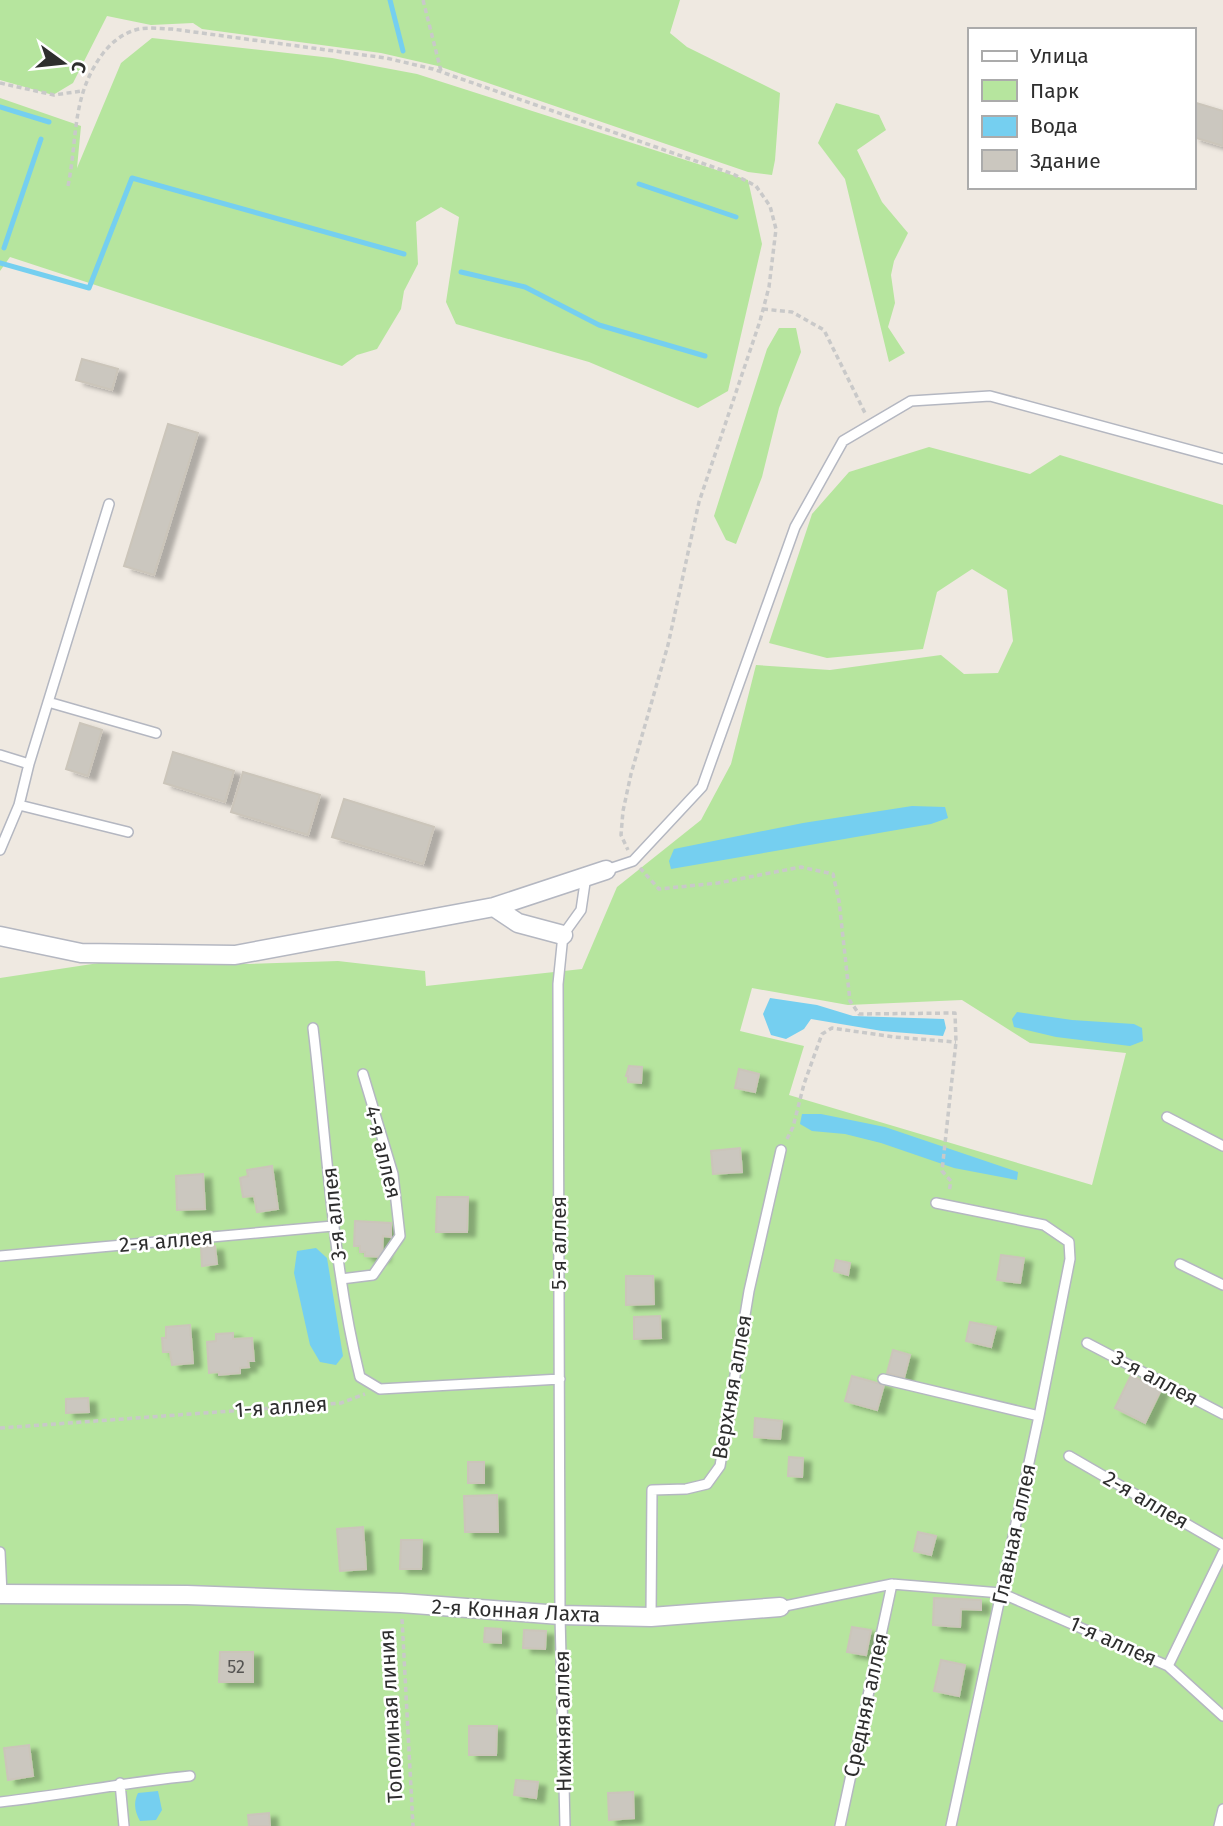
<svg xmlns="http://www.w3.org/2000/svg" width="1223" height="1826" font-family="'Fira Sans',sans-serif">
<defs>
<filter id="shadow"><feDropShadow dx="8" dy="4.5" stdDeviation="2" flood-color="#0004"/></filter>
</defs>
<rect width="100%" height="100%" fill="#efe9e1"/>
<!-- green -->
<path fill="#b6e59e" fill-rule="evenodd" d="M 0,0 L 680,0 L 670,33 L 687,47 L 780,93 L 775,160 L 772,175 L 748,172 L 438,66 L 381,53 L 202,29 L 193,23 L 151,25 L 107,16 L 73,83 L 53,95 L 0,80 Z
M 152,38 L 332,58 L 417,74 L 748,180 L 762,244 L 728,391 L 698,408 L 589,362 L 456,324 L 446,302 L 459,217 L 441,207 L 416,222 L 418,264 L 404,291 L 401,309 L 377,349 L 357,355 L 342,366 L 10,257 L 0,271 L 0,98 L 81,126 L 77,168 L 121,63 Z
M 836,103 L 879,115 L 886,130 L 857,150 L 882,202 L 908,233 L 894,261 L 891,275 L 895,303 L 888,327 L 905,353 L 889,362 L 845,179 L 818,143 Z
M 779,328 L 796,328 L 801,352 L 779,408 L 762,477 L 736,544 L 726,540 L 714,516 L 767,349 Z
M 929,447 L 1030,474 L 1060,455 L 1223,505 L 1223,1826 L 0,1826 L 0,978 L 112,961 L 249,964 L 338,961 L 425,971 L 426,986 L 582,969 L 617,887 L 701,820 L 731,764 L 756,665 L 830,670 L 941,655 L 964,674 L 998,673 L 1013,641 L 1007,590 L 972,569 L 937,592 L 923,649 L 827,658 L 769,643 L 812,514 L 849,472 ZM 752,988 L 848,1005 L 962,1000 L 1030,1043 L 1126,1053 L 1092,1185 L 789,1095 L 804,1046 L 740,1031 Z"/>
<!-- water -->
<path fill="#75cff0" d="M 912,806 L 945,807 L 948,818 L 931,824 L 671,869 L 669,861 L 674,849 L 803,823 Z
M 770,998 L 817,1005 L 853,1016 L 944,1019 L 946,1028 L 943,1036 L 882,1031 L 811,1019 L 804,1029 L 786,1039 L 771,1035 L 763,1014 Z
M 1017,1012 L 1072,1020 L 1134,1024 L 1142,1028 L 1143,1041 L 1130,1046 L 1056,1037 L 1014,1027 L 1012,1019 Z
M 802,1114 L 821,1114 L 885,1127 L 1018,1172 L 1017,1180 L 954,1168 L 881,1143 L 845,1134 L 812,1131 L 800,1124 Z
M 316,1248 L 327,1258 L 343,1356 L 336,1365 L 320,1362 L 310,1345 L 294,1273 L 297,1251 Z
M 158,1791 L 162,1810 L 156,1820 L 140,1821 C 135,1812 133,1803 138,1793 Z"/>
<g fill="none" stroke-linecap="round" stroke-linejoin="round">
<!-- stream -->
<path stroke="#75cff0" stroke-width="5" d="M 390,0 L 403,51
M 0,107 L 49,122
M 639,184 L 736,217
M 4,248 L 41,139
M 0,263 L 89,288 L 132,178 L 404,254
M 461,272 L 525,287 L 599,325 L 705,356"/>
</g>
<!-- building -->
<path fill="#cbc7bf" stroke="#cbc5ba" stroke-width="2" filter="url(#shadow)" d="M 1193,102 L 1223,111 L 1223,146 L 1193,137 Z
M 82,359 L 118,369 L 112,390 L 76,380 Z
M 168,424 L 198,433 L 154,575 L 124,566 Z
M 80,723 L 102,730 L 88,776 L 66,769 Z
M 173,752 L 234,771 L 225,802 L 164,783 Z
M 243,772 L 320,795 L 308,835 L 231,812 Z
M 344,799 L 434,827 L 423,864 L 332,837 Z
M 629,1066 L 642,1067 L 641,1083 L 628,1082 L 628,1076 L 626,1076 Z
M 739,1069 L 759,1074 L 755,1092 L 735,1088 Z
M 740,1148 L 742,1172 L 713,1174 L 711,1151 Z
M 272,1166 L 278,1209 L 257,1212 L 254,1196 L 243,1197 L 240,1178 L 248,1176 L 247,1170 Z
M 203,1174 L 205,1209 L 177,1210 L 176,1176 Z
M 437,1197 L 468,1197 L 467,1232 L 436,1232 Z
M 355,1221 L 391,1223 L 391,1237 L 383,1236 L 382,1257 L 365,1256 L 365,1252 L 360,1252 L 360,1246 L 354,1246 Z
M 215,1246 L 217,1264 L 202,1266 L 201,1247 Z
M 1001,1255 L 1024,1258 L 1020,1283 L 997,1280 Z
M 836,1260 L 850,1263 L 848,1275 L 834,1271 Z
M 626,1276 L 653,1276 L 654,1304 L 626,1305 Z
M 660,1316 L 661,1338 L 634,1339 L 634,1317 Z
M 970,1322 L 996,1327 L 991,1347 L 966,1341 Z
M 190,1325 L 193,1363 L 172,1365 L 170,1352 L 163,1352 L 162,1338 L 166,1338 L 166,1327 Z
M 233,1333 L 233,1339 L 252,1338 L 254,1361 L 248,1361 L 249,1367 L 240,1368 L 240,1373 L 219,1375 L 219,1372 L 209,1373 L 207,1342 L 216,1341 L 216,1334 Z
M 893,1350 L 910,1355 L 904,1378 L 887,1373 Z
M 1131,1375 L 1161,1390 L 1145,1423 L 1115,1408 Z
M 852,1376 L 884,1385 L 877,1410 L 845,1401 Z
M 88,1398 L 89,1412 L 66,1413 L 66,1399 Z
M 755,1418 L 782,1421 L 780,1439 L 754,1437 Z
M 789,1457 L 803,1458 L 802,1477 L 788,1476 Z
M 468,1462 L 484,1462 L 484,1483 L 468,1483 Z
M 497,1495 L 498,1532 L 465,1532 L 464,1496 Z
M 363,1527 L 366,1569 L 340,1571 L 337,1529 Z
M 918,1532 L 936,1536 L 931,1555 L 914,1551 Z
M 401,1540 L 422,1540 L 421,1569 L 400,1569 Z
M 934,1598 L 981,1600 L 981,1610 L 961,1609 L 960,1627 L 933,1625 Z
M 852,1627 L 871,1630 L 866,1655 L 847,1652 Z
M 485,1628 L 501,1629 L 501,1643 L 484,1642 Z
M 524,1630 L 546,1631 L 545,1649 L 523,1648 Z
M 220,1652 L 253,1652 L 253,1682 L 219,1682 Z
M 941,1660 L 965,1665 L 959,1696 L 934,1691 Z
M 469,1726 L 497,1726 L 496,1755 L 469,1755 Z
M 29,1745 L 33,1776 L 8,1780 L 4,1748 Z
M 516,1780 L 538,1782 L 536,1798 L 514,1795 Z
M 633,1792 L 634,1818 L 609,1820 L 608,1793 Z
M 269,1813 L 270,1826 L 249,1826 L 248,1815 Z"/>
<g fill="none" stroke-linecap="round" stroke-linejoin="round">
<!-- service casing -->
<g stroke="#b4b7c1" stroke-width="12">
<path id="service" d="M 48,702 L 156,733
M 0,755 L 29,764
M 19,805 L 128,832
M 0,850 L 19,805 L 29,764 L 109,504
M 606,870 L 633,861 L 702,787 L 795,527 L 843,441 L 911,401 L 990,396 L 1223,459
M 313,1028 C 327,1144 332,1263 360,1377 L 380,1389 L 560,1379
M 1167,1117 L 1223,1146
M 936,1203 L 1044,1225 L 1069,1242 L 1070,1259 L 1039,1416 L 951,1826
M 0,1256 L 333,1226
M 1180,1264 L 1223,1285
M 341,1279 L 373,1275 L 400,1236 L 393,1174 L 363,1074
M 1087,1343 L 1223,1414
M 883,1379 L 1039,1416
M 1069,1456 L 1223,1545
M 0,1552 L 2,1594
M 780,1607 L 892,1584 L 1001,1593 L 1168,1666 L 1223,1716
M 651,1617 L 652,1490 L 686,1489 L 707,1484 L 720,1466 L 749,1291 L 781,1150
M 1168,1666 L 1223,1553
M 120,1783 L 124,1826
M 0,1802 C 64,1795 127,1782 190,1776
M 565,1826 L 560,1615 L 558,984 L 563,935 L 581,910 L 586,876
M 840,1826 L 892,1584
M 1219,1826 L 1223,1809"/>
</g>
<!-- minor casing -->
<g stroke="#b4b7c1" stroke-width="21">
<path id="minor" d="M 494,907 L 518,923 L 563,935
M 0,936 L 81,953 L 235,955 L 494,907 L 606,870
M 0,1594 L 187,1595 L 401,1603 L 560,1615 L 651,1617 L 780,1607"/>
</g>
<!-- path -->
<path stroke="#c9c9c9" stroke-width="3.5" stroke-dasharray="5 3.5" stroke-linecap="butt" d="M 423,0 L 441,71
M 0,83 L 54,95 L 81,91
M 68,186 C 78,137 71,95 104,52 C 113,41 125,32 139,29 C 149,27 161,29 172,29 L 386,58 L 433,69 L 733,174 L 756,186 L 770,206 L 776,229 L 769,287 L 760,321 L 699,502 L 668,645 L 631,774 L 623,811 L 621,835 L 628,850
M 763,309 L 792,312 L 824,330 L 865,413
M 640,868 L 659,889 L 718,883 L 801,867 L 833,874 L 839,901 L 850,1001 L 859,1014 L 955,1013 L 956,1042 L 942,1171 L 951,1181 L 949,1192
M 787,1139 L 793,1127 L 804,1084 L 822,1034 L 832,1028 L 894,1037 L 956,1042
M 0,1428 L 341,1403 L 365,1394
M 402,1619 L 413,1826"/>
<!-- service -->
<use href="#service" stroke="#fff" stroke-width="9"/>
<!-- minor -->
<use href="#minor" stroke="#fff" stroke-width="18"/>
</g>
<g text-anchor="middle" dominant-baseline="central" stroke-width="5" stroke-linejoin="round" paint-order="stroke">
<!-- number labels -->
<g font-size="18" fill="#555452">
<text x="236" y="1667">52</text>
</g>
<!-- street labels -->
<g font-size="21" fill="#2e2e2e" stroke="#fff">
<text transform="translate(383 1152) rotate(76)">4-я аллея</text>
<text transform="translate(334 1214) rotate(-96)">3-я аллея</text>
<text transform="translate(166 1241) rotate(-5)">2-я аллея</text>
<text transform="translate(559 1243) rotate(-90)">5-я аллея</text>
<text transform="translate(1155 1378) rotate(28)">3-я аллея</text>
<text transform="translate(732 1387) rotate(-80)">Верхняя аллея</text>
<text transform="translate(281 1407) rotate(-4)">1-я аллея</text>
<text transform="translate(1146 1500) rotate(30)">2-я аллея</text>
<text transform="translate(1014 1534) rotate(-78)">Главная аллея</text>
<text transform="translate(516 1611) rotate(3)">2-я Конная Лахта</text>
<text transform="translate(1113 1641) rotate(24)">1-я аллея</text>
<text transform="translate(866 1705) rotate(-78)">Средняя аллея</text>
<text transform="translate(391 1716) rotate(-93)">Тополиная линия</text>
<text transform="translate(563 1721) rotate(-91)">Нижняя аллея</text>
</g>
</g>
<!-- legend -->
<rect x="968" y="28" width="228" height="161" fill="#ffffff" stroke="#ababab" stroke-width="2"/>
<rect x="982" y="51" width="35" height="10" fill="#ffffff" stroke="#ababab" stroke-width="2"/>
<text x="1030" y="63" font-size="21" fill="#2e2e2e">Улица</text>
<rect x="982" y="80" width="35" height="21" fill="#b6e59e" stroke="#ababab" stroke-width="2"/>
<text x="1030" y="98" font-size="21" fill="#2e2e2e">Парк</text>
<rect x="982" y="116" width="35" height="21" fill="#75cff0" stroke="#ababab" stroke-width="2"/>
<text x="1030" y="133" font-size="21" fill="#2e2e2e">Вода</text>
<rect x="982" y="150" width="35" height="21" fill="#cbc7bf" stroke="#ababab" stroke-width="2"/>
<text x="1030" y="168" font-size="21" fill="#2e2e2e">Здание</text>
<!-- north arrow -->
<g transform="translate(63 63) rotate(105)" stroke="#ffffff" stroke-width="5" paint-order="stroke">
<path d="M0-5L12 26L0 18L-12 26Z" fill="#2e2e2e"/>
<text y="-10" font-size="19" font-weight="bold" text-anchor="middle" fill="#2e2e2e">С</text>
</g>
</svg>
